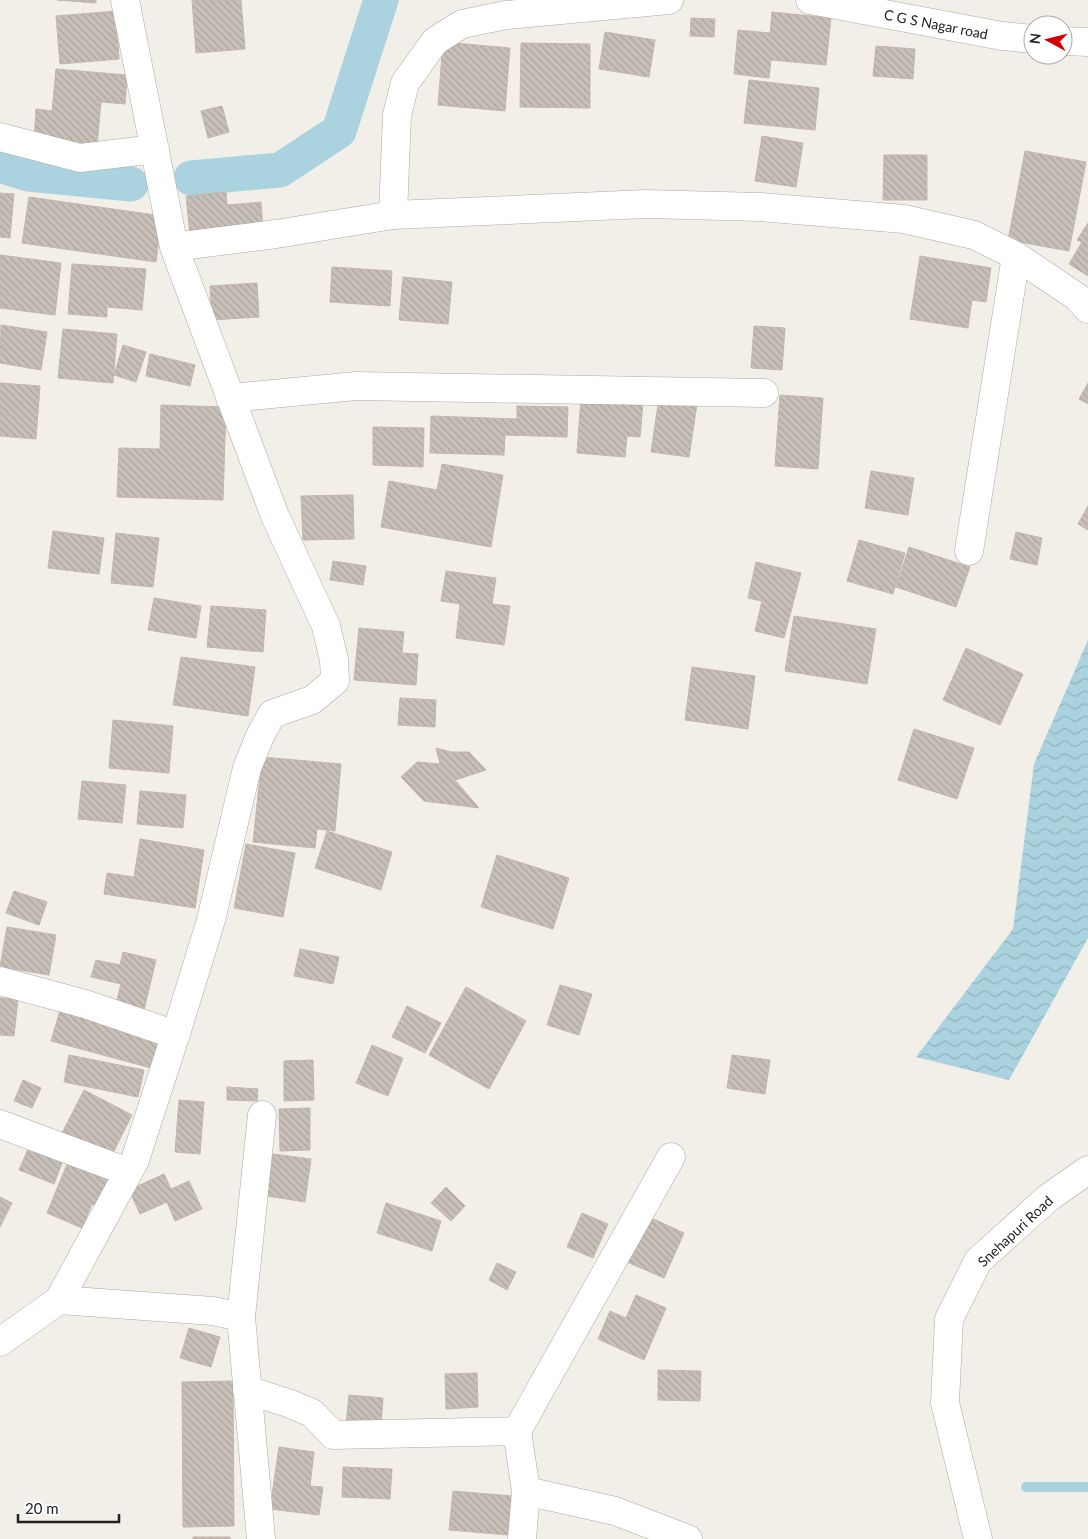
<svg xmlns="http://www.w3.org/2000/svg" width="1088" height="1539" font-family="Lato,sans-serif">
<defs>
<pattern id="water-waves" width="16" height="10" patternUnits="userSpaceOnUse" patternTransform="scale(1.25)"><rect width="16" height="10" fill="#aad3df"/><path d="M0 5q4-4 8 0t8 0" fill="none" stroke="#92b5bf"/></pattern>
<pattern id="building-back-hatch" width="6" height="6" patternUnits="userSpaceOnUse" patternTransform="scale(1.25)"><rect width="6" height="6" fill="#c7bfb8"/><path d="M-1 5l2 2M0 0l6 6M5-1l2 2" fill="none" stroke="#aba49e"/></pattern>
</defs>
<rect width="100%" height="100%" fill="#f2efe9"/>
<!-- water -->
<path fill="url(#water-waves)" d="M 1088,640 L 1088,938 L 1009,1080 L 916,1057 L 1013,929 L 1034,764 Z"/>
<g fill="none" stroke-linecap="round" stroke-linejoin="round">
<!-- stream -->
<path stroke="#aad3df" stroke-width="10" d="M 1026,1487 L 1088,1487"/>
<!-- canal -->
<path stroke="#aad3df" stroke-width="35" d="M 0,165 L 28,174 L 131,184
M 191,178 L 280,170 L 339,131 L 381,0"/>
</g>
<!-- building -->
<path fill="url(#building-back-hatch)" stroke="#c4b6ab" d="M 57,0 L 96,0 L 96,3 Z
M 192,0 L 241,0 L 245,49 L 196,53 Z
M 116,11 L 119,59 L 60,64 L 56,16 Z
M 772,12 L 831,18 L 826,65 L 771,60 L 769,78 L 734,74 L 738,30 L 770,33 Z
M 691,18 L 715,19 L 714,37 L 690,36 Z
M 605,32 L 655,40 L 649,77 L 599,69 Z
M 443,42 L 510,48 L 505,111 L 438,105 Z
M 521,43 L 590,44 L 590,108 L 520,107 Z
M 876,46 L 915,49 L 913,79 L 873,76 Z
M 56,69 L 127,75 L 125,104 L 101,102 L 97,147 L 34,142 L 36,109 L 52,111 Z
M 749,80 L 819,88 L 815,130 L 744,123 Z
M 222,106 L 229,132 L 208,138 L 201,111 Z
M 762,136 L 803,143 L 796,187 L 755,181 Z
M 1025,151 L 1086,162 L 1069,251 L 1008,240 Z
M 884,155 L 927,155 L 927,200 L 883,200 Z
M 226,192 L 227,205 L 261,202 L 263,229 L 190,236 L 186,196 Z
M 0,193 L 14,194 L 10,238 L 0,237 Z
M 29,197 L 162,216 L 156,262 L 22,243 Z
M 1088,223 L 1088,276 L 1069,264 L 1082,242 L 1077,240 Z
M 0,255 L 61,263 L 55,315 L 0,308 Z
M 920,256 L 991,268 L 986,302 L 972,300 L 968,328 L 910,319 Z
M 72,264 L 146,269 L 142,310 L 107,307 L 107,317 L 68,314 Z
M 332,267 L 392,271 L 390,306 L 330,302 Z
M 403,277 L 452,282 L 448,324 L 399,320 Z
M 257,283 L 259,317 L 212,320 L 210,286 Z
M 1,325 L 47,332 L 41,370 L 0,363 Z
M 754,326 L 785,328 L 782,370 L 751,368 Z
M 63,329 L 117,334 L 113,383 L 58,378 Z
M 123,345 L 146,352 L 136,382 L 114,375 Z
M 150,354 L 195,365 L 190,386 L 146,376 Z
M 0,383 L 40,386 L 36,439 L 0,436 Z
M 1088,383 L 1088,404 L 1079,399 Z
M 780,395 L 823,398 L 818,469 L 775,466 Z
M 581,398 L 643,403 L 640,437 L 627,436 L 625,457 L 577,453 Z
M 659,398 L 697,404 L 689,457 L 651,452 Z
M 161,405 L 226,407 L 223,500 L 117,497 L 119,448 L 160,449 Z
M 517,406 L 568,407 L 567,437 L 505,435 L 504,455 L 430,453 L 431,416 L 517,419 Z
M 373,427 L 424,428 L 423,467 L 373,465 Z
M 442,464 L 503,475 L 491,547 L 381,527 L 389,481 L 437,490 Z
M 871,471 L 914,478 L 908,515 L 865,508 Z
M 353,495 L 354,539 L 303,540 L 301,496 Z
M 1088,506 L 1088,530 L 1078,524 Z
M 53,531 L 104,538 L 99,574 L 48,568 Z
M 1016,532 L 1042,538 L 1037,565 L 1010,559 Z
M 116,533 L 159,538 L 153,587 L 111,583 Z
M 859,540 L 905,553 L 893,594 L 847,581 Z
M 909,547 L 970,567 L 956,607 L 896,587 Z
M 333,561 L 366,566 L 363,585 L 330,580 Z
M 756,562 L 801,573 L 784,638 L 755,631 L 762,601 L 748,598 Z
M 446,571 L 496,578 L 492,604 L 510,606 L 504,645 L 456,638 L 460,604 L 441,601 Z
M 154,598 L 201,606 L 196,638 L 148,630 Z
M 211,606 L 266,610 L 263,652 L 207,647 Z
M 794,616 L 876,629 L 867,684 L 785,671 Z
M 359,628 L 404,632 L 402,653 L 418,654 L 416,685 L 354,680 Z
M 966,648 L 1023,674 L 1000,725 L 943,700 Z
M 181,657 L 255,667 L 248,716 L 173,705 Z
M 692,667 L 755,676 L 748,729 L 685,720 Z
M 400,698 L 436,700 L 435,727 L 398,725 Z
M 113,720 L 173,726 L 169,773 L 109,768 Z
M 914,729 L 974,748 L 957,799 L 898,780 Z
M 436,748 L 451,752 L 469,752 L 486,770 L 455,780 L 479,808 L 424,801 L 401,777 L 417,762 L 440,764 Z
M 262,757 L 341,764 L 335,831 L 317,829 L 315,848 L 253,842 Z
M 82,781 L 126,785 L 122,823 L 78,819 Z
M 140,791 L 186,795 L 183,828 L 137,824 Z
M 327,831 L 392,852 L 381,890 L 315,868 Z
M 140,839 L 204,850 L 195,908 L 104,894 L 107,873 L 134,877 Z
M 246,844 L 295,853 L 283,917 L 234,908 Z
M 497,855 L 569,878 L 553,929 L 481,907 Z
M 14,891 L 47,902 L 39,925 L 6,913 Z
M 7,927 L 56,935 L 49,975 L 0,967 Z
M 300,949 L 339,957 L 333,984 L 294,976 Z
M 123,952 L 156,960 L 144,1010 L 116,1004 L 121,984 L 91,977 L 96,960 L 120,965 Z
M 560,985 L 592,994 L 579,1035 L 547,1025 Z
M 466,987 L 526,1021 L 489,1089 L 429,1055 Z
M 0,998 L 18,999 L 14,1036 L 0,1035 Z
M 407,1006 L 441,1023 L 425,1053 L 392,1037 Z
M 61,1007 L 161,1034 L 151,1068 L 51,1041 Z
M 372,1045 L 403,1058 L 388,1096 L 356,1083 Z
M 69,1055 L 144,1070 L 138,1097 L 64,1082 Z
M 732,1055 L 770,1060 L 765,1094 L 727,1088 Z
M 313,1060 L 314,1100 L 284,1101 L 284,1061 Z
M 23,1080 L 41,1088 L 32,1108 L 14,1101 Z
M 227,1087 L 258,1089 L 257,1101 L 227,1100 Z
M 84,1090 L 132,1115 L 110,1159 L 61,1135 Z
M 179,1100 L 204,1102 L 200,1154 L 175,1152 Z
M 310,1108 L 310,1150 L 280,1151 L 279,1109 Z
M 28,1149 L 62,1163 L 54,1184 L 19,1170 Z
M 273,1154 L 311,1159 L 305,1202 L 267,1196 Z
M 70,1157 L 117,1177 L 104,1209 L 92,1204 L 82,1228 L 47,1213 Z
M 164,1174 L 171,1189 L 189,1181 L 202,1209 L 175,1221 L 167,1202 L 140,1214 L 129,1190 Z
M 446,1187 L 465,1206 L 451,1221 L 431,1203 Z
M 0,1197 L 12,1203 L 0,1227 Z
M 386,1203 L 441,1221 L 432,1251 L 377,1233 Z
M 582,1213 L 608,1224 L 593,1258 L 567,1247 Z
M 647,1216 L 684,1233 L 664,1278 L 627,1262 Z
M 497,1263 L 516,1272 L 507,1290 L 489,1280 Z
M 636,1295 L 666,1308 L 644,1360 L 598,1339 L 610,1311 L 626,1318 Z
M 189,1328 L 220,1337 L 211,1367 L 180,1358 Z
M 658,1370 L 701,1371 L 700,1401 L 658,1400 Z
M 477,1373 L 478,1407 L 446,1409 L 445,1374 Z
M 233,1381 L 234,1526 L 183,1527 L 182,1382 Z
M 349,1395 L 383,1398 L 381,1427 L 346,1425 Z
M 279,1447 L 314,1452 L 310,1486 L 323,1487 L 319,1515 L 270,1509 Z
M 343,1467 L 392,1469 L 390,1499 L 342,1497 Z
M 453,1491 L 512,1496 L 508,1535 L 449,1530 Z
M 193,1537 L 230,1537 L 230,1539 L 193,1539 Z"/>
<g fill="none" stroke-linecap="round" stroke-linejoin="round">
<!-- minor casing -->
<g stroke="#a9a9a9" stroke-width="29">
<path id="minor" d="M 810,0 L 1002,36 L 1033,39
M 1063,41 L 1088,42
M 0,137 L 80,158 L 155,149
M 393,215 L 397,115 L 405,83 L 435,41 L 462,24 L 506,15 L 669,0
M 174,247 L 276,234 L 393,215 L 646,204 L 760,207 L 904,219 L 974,235 L 1016,256 L 1077,297 L 1088,309
M 230,398 L 356,386 L 764,393
M 969,551 L 1016,256
M 0,981 L 85,1004 L 176,1035
M 0,1124 L 128,1172
M 59,1300 L 213,1311 L 241,1317 L 261,1539
M 241,1317 L 262,1115
M 0,1342 L 59,1300 L 135,1160 L 179,1024 L 211,920 L 247,768 L 260,736 L 272,714 L 312,700 L 335,681 L 334,660 L 326,626 L 275,516 L 174,247 L 125,0
M 247,1390 L 288,1403 L 312,1413 L 333,1435 L 517,1431 L 526,1491 L 522,1539
M 517,1431 L 671,1157
M 526,1491 L 615,1511 L 688,1539
M 978,1539 L 945,1403 L 949,1319 L 978,1261 L 1048,1198 L 1088,1170"/>
</g>
<!-- minor -->
<use href="#minor" stroke="#fff" stroke-width="28"/>
</g>
<g text-anchor="middle" dominant-baseline="central" stroke-width="4.5" stroke-linejoin="round" paint-order="stroke">
<!-- street labels -->
<g font-size="14" fill="#222" stroke="#fff">
<text transform="translate(936 24) rotate(11)">C G S Nagar road</text>
<text transform="translate(1015 1231) rotate(-43)">Snehapuri Road</text>
</g>
</g>
<!-- north arrow -->
<g transform="translate(1048 40) rotate(277)"><circle r="24" fill="#ffffff" stroke="#a7a7a7"/>
<path d="M0-4L9 19L0 12L-9 19Z" fill="#d40000"/>
<text y="-8" font-size="14" font-weight="bold" text-anchor="middle" fill="#222222">N</text>
</g>
<!-- scale -->
<path d="M18 1514v8h101v-8" fill="none" stroke="#222222" stroke-width="2.5"/>
<text x="25" y="1514" font-size="15" fill="#222222" stroke="#ffffff" stroke-width="4" paint-order="stroke">20 m</text>
</svg>
